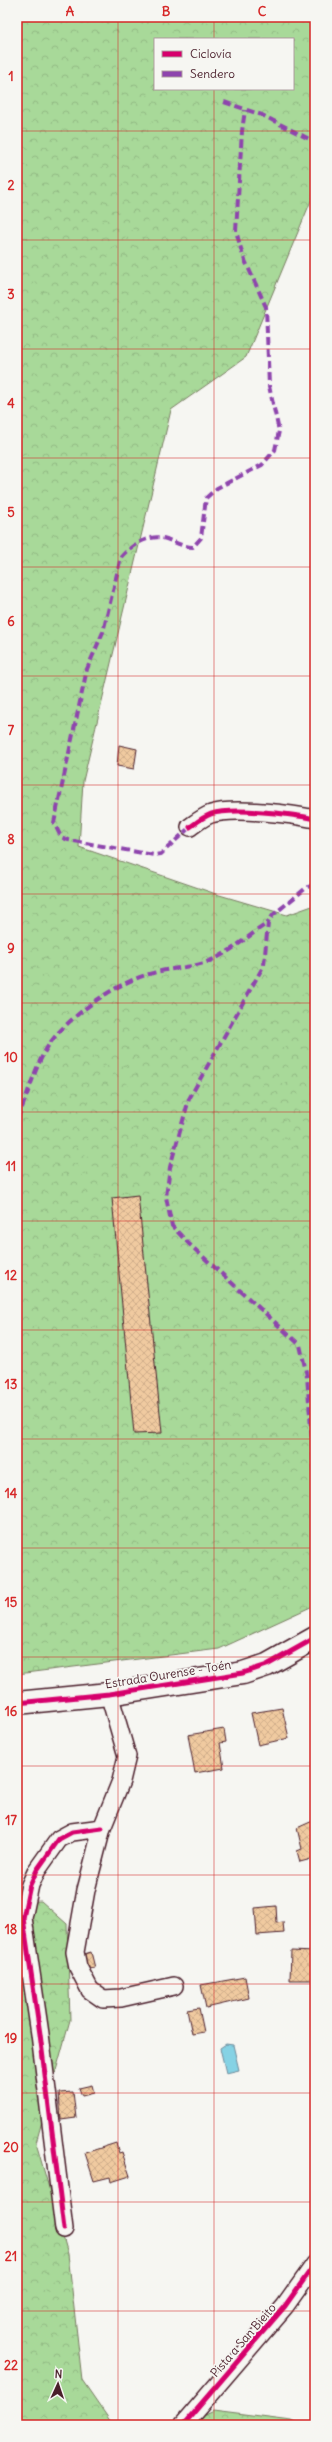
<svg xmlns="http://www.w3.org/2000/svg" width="332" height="2442" font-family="Delius,sans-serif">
<defs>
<pattern id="forest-crowns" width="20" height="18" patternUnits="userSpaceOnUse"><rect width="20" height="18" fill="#a8d999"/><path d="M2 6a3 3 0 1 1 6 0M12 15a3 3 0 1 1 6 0" fill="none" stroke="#92ba84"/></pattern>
<pattern id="building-cross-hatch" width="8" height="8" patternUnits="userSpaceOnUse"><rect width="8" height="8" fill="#f0caa0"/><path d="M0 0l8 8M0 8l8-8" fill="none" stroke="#cfad8a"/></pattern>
</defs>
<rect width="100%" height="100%" fill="#f6f6f2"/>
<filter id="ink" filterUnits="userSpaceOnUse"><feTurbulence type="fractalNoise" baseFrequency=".025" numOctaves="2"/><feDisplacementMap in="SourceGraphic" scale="8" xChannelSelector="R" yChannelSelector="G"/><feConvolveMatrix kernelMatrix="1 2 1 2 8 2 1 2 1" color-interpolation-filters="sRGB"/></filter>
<g filter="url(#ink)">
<!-- forest -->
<path fill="url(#forest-crowns)" stroke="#797c62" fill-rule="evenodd" d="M 17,17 L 315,17 L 315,191 L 246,357 L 171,410 L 83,781 L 79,847 L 216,894 L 287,915 L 315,905 L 315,1605 L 219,1649 L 17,1674 ZM 155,39 L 293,39 L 293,89 L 155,89 Z
M 41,1901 L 67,1924 L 70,2020 L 36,2143 L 68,2254 L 82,2380 L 113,2425 L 17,2425 L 17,1902 Z
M 213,2411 L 292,2421 L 300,2425 L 183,2425 Z"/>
<!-- water -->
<path fill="#85d2e4" stroke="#6d8a9a" d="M 226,2044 L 233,2045 L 239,2070 L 226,2073 L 220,2048 Z"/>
<!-- building -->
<path fill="url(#building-cross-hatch)" stroke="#4a1f2b" d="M 119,745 L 137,749 L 134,769 L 117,766 Z
M 138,1195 L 162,1433 L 134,1434 L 112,1198 Z
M 282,1708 L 289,1738 L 258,1745 L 251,1713 Z
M 224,1729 L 226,1742 L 220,1743 L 224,1768 L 195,1773 L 188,1735 Z
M 315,1820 L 315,1858 L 300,1862 L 297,1851 L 302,1849 L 297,1828 Z
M 276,1906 L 277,1923 L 283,1922 L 284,1933 L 257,1935 L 255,1908 Z
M 291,1951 L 315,1952 L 314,1980 L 290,1980 Z
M 91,1952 L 95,1968 L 84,1970 L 81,1955 Z
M 245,1977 L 249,1998 L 206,2008 L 201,1985 Z
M 199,2008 L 204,2032 L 192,2034 L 187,2010 Z
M 92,2085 L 94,2093 L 82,2096 L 79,2088 Z
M 73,2092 L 76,2118 L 61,2120 L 59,2093 Z
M 116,2143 L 119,2153 L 122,2152 L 130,2176 L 111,2182 L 110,2177 L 94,2181 L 85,2153 Z"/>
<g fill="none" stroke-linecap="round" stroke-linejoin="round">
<!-- street casing -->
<g stroke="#4a1f2b" stroke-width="20">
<path id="street" d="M 190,827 C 197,822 203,817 211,814 C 232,807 293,814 315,819
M 109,1694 L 127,1756 L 121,1781 L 102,1828 L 86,1890 L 75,1952 L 78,1967 L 90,1990 L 103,1999 L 121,1998 L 174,1986
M 64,2229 L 40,2034 L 23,1918 L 30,1885 L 37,1870 L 59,1839 L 72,1832 L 102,1828
M 183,2425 L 285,2306 L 315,2264"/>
</g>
<!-- secondary casing -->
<g stroke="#4a1f2b" stroke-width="25">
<path id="secondary" d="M 17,1703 L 109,1694 L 243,1673 L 267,1665 L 315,1638"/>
</g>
<!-- street -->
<use href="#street" stroke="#f6f6f2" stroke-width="17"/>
<!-- secondary -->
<use href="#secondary" stroke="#f6f6f2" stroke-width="22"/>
<!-- quiet -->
<path stroke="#8e44ad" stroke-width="4" stroke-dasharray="8 4" stroke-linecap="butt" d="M 224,102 L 262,115 L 315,142
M 190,827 L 161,854 L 154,855 L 68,840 L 61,837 L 54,823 L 87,669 L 103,632 L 121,557 C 129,547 148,534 163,538 C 174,541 182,547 193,547 L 201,538 L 206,498 L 217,488 L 262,465 L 275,450 L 279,431 L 269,386 L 266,307 L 243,256 L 236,231 L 242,131 L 245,110
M 315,884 L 306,888 L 273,915 L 268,923 L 264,965 L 189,1099 L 170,1167 L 166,1197 L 172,1226 L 189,1244 L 300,1345 L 307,1376 L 315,1480
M 17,1119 C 31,1090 36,1056 59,1032 C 83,1007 120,981 153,973 C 170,968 188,968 204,963 C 229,955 247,936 268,923"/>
<!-- cycleway casing -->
<g stroke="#f6f6f2" stroke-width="8">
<path id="cycleway" d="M 190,827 C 197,822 203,817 211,814 C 232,807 293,814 315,819
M 17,1703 L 109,1694 L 243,1673 L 267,1665 L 315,1638
M 64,2229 L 40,2034 L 23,1918 L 30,1885 L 37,1870 L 59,1839 L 72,1832 L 102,1828
M 183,2425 L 285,2306 L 315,2264"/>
</g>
<!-- cycleway -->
<use href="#cycleway" stroke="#d6006c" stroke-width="5"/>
</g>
</g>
<!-- grid -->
<path fill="none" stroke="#d62828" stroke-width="1" stroke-opacity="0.55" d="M 118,17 L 118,2425M 214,17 L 214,39M 214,89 L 214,2425M 17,131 L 315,131M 17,240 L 315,240M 17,349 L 315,349M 17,458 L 315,458M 17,567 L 315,567M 17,676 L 315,676M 17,785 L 315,785M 17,894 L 315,894M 17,1003 L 315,1003M 17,1112 L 315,1112M 17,1221 L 315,1221M 17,1330 L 315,1330M 17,1439 L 315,1439M 17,1548 L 315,1548M 17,1657 L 315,1657M 17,1766 L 315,1766M 17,1875 L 315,1875M 17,1984 L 315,1984M 17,2093 L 315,2093M 17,2202 L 315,2202M 17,2311 L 315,2311"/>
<g text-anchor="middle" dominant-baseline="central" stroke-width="3.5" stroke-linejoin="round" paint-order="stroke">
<!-- street labels -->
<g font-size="12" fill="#4a1f2b" stroke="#f6f6f2">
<text transform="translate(168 1674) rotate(-9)">Estrada Ourense - Toén</text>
<text transform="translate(243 2340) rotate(-49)">Pista a San Bieito</text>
</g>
</g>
<!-- margin -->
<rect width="332" height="2442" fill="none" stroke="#f6f6f2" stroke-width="44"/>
<!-- legend -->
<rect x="154" y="38" width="140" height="52" fill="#f6f6f2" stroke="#b1a0a2"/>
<rect x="162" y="51" width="20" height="6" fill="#d6006c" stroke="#b1a0a2"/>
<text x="190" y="58" font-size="12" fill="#4a1f2b">Ciclovía</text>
<rect x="162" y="71" width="20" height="6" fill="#8e44ad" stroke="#b1a0a2"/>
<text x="190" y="78" font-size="12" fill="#4a1f2b">Sendero</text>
<!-- north arrow -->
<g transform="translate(58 2384) rotate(3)" stroke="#f6f6f2" stroke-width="3" paint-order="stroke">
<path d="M0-3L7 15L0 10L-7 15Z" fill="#4a1f2b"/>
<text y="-6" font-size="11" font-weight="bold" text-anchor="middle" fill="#4a1f2b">N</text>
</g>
<rect x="22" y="22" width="288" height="2398" fill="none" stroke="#d62828" stroke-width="1.5"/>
<g font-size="13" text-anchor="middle" font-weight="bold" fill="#d62828">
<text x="70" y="16">A</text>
<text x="166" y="16">B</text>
<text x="262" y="16">C</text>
<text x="11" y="81">1</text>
<text x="11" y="190">2</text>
<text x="11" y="299">3</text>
<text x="11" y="408">4</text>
<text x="11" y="517">5</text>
<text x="11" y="626">6</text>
<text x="11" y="735">7</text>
<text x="11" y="844">8</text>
<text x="11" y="953">9</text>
<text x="11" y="1062">10</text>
<text x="11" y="1171">11</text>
<text x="11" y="1280">12</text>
<text x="11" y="1389">13</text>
<text x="11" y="1498">14</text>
<text x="11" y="1607">15</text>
<text x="11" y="1716">16</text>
<text x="11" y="1825">17</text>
<text x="11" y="1934">18</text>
<text x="11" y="2043">19</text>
<text x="11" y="2152">20</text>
<text x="11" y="2261">21</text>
<text x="11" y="2370">22</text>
</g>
</svg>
